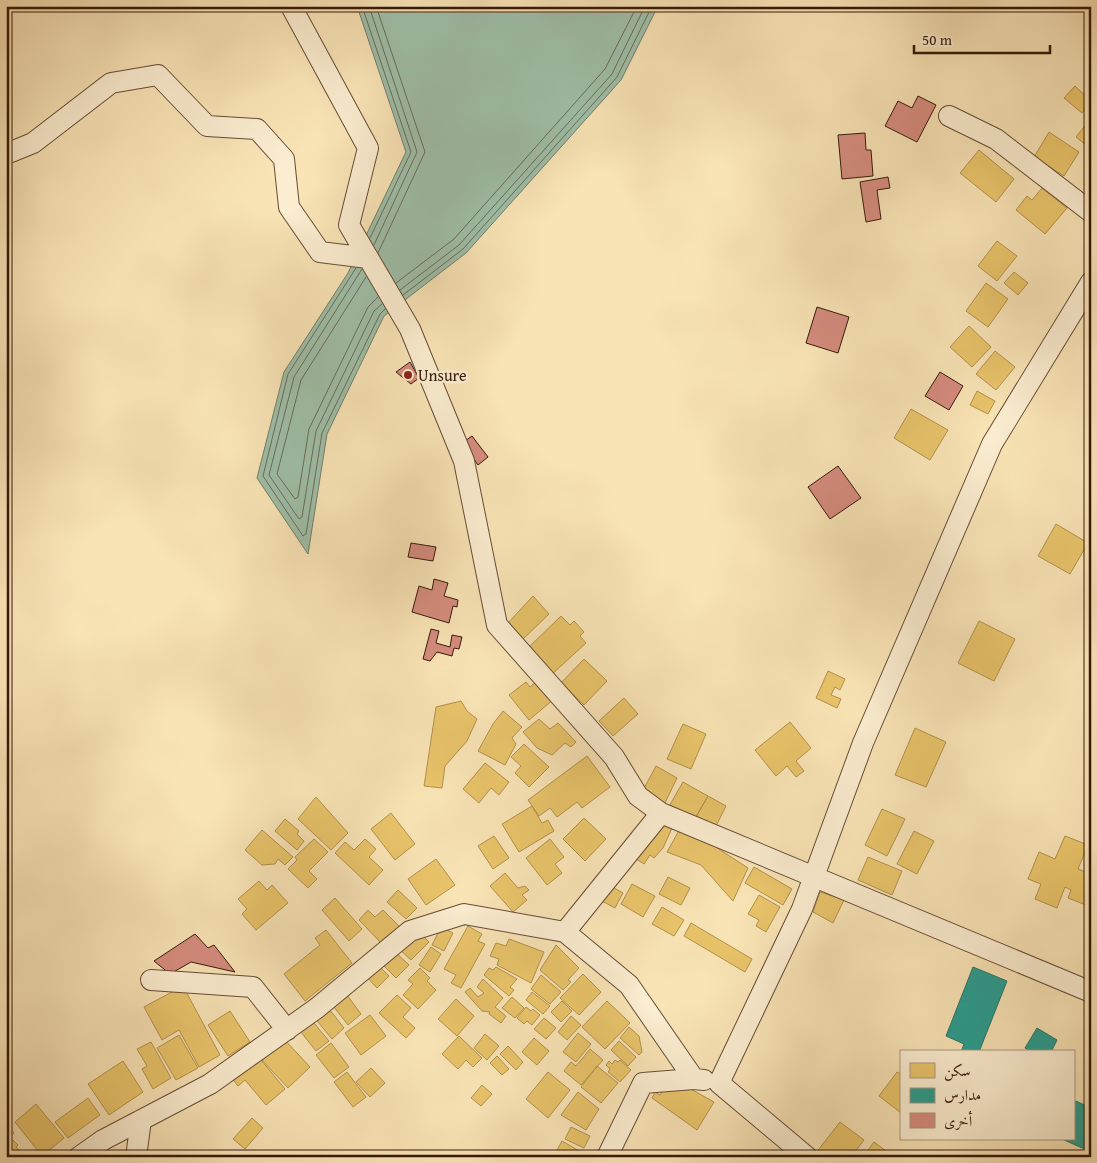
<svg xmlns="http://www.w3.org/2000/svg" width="1097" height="1163" font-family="'Gentium Book Plus',Amiri,serif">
<rect width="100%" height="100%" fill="#f9e4b6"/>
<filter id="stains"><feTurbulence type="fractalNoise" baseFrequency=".004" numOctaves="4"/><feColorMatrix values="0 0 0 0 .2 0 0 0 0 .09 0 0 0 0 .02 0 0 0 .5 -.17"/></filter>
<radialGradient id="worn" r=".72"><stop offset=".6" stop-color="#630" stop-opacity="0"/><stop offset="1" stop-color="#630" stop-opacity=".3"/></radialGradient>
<!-- water -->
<path fill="#9ebfa9" stroke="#747d69" d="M 357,6 L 658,6 L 621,80 L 466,253 L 384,316 L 327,434 L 308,554 L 257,478 L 284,372 L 348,273 L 406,152 Z"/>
<!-- homes -->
<path fill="#e9c46a" stroke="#b3914d" d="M 1075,86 L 1091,101 L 1082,113 L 1064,98 Z
M 1091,118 L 1091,149 L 1076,137 Z
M 1049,132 L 1079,152 L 1064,176 L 1034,157 Z
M 979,150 L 1014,179 L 996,202 L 960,173 Z
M 1042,188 L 1067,208 L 1045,234 L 1016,210 L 1027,196 L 1032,200 Z
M 997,241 L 1017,256 L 997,281 L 978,266 Z
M 1014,272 L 1028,283 L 1018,295 L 1004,283 Z
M 986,283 L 1008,299 L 988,327 L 966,311 Z
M 969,326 L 991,347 L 972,367 L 950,347 Z
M 995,351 L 1015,367 L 996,390 L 976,374 Z
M 977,391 L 995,401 L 988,414 L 970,405 Z
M 911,409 L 948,430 L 930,460 L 894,438 Z
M 1056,524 L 1088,543 L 1070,574 L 1038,556 Z
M 533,596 L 549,614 L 521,641 L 507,624 Z
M 561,616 L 570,625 L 574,621 L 584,632 L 580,636 L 586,643 L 550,676 L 526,650 Z
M 979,621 L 1015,639 L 994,681 L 958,663 Z
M 584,659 L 607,681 L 584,705 L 561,683 Z
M 828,671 L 845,679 L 840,690 L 835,687 L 831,695 L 841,699 L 837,708 L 816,698 Z
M 538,680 L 554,699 L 529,720 L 509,695 L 526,682 L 530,687 Z
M 624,698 L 638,714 L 613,736 L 599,721 Z
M 461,701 L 467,711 L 477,719 L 467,741 L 445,766 L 442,788 L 424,786 L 436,707 Z
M 503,711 L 522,727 L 512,738 L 516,744 L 505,765 L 478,751 L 493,724 Z
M 539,719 L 550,729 L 558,723 L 576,742 L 571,747 L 565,743 L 552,755 L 537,748 L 523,732 Z
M 790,722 L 811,748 L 796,761 L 804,771 L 796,777 L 787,766 L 776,776 L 755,750 Z
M 683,724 L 706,734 L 691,769 L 667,759 Z
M 915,728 L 946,742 L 926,787 L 895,775 Z
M 524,744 L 549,767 L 529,787 L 515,773 L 521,766 L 511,757 Z
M 587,756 L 610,787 L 582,808 L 577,802 L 557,817 L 550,808 L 539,816 L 528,800 Z
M 485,763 L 509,782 L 499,795 L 491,788 L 479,803 L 463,789 Z
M 656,766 L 677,778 L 664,805 L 641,794 Z
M 683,782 L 708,796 L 693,822 L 668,808 Z
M 708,796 L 726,806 L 713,832 L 693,822 Z
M 316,797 L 348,833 L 331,850 L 298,819 Z
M 532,806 L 542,823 L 548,820 L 554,831 L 519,852 L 502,824 Z
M 882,809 L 905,819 L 887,856 L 865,845 Z
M 391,813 L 415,844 L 395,860 L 371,829 Z
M 584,818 L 606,839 L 585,861 L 563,839 Z
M 285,819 L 299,831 L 297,834 L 304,841 L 297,850 L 275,831 Z
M 659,822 L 673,826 L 663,848 L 654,858 L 650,855 L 644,864 L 633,857 Z
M 682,825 L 748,868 L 733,901 L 701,865 L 667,852 Z
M 262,830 L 293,857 L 285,865 L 278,859 L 275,864 L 262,865 L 245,850 Z
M 914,831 L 934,841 L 917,874 L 897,864 Z
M 494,836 L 509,858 L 493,869 L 478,846 Z
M 1065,836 L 1088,845 L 1078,869 L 1091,874 L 1091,907 L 1068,898 L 1071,890 L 1065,887 L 1057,908 L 1035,899 L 1041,884 L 1028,879 L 1039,852 L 1055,859 Z
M 314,839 L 328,852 L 309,871 L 317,879 L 308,888 L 288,869 L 297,860 L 295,857 Z
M 365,839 L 376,849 L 369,857 L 383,870 L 369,885 L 335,853 L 345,842 L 354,850 Z
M 550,839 L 564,857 L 555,864 L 562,873 L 547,885 L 526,858 Z
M 868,857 L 902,871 L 892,895 L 858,880 Z
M 436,859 L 455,885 L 426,905 L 408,879 Z
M 754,867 L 792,889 L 783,905 L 745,883 Z
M 505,873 L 518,888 L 525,886 L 529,890 L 522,895 L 527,900 L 513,912 L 490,886 Z
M 668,877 L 690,888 L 681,905 L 659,894 Z
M 259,881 L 267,890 L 272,885 L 288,903 L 256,930 L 242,914 L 247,909 L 238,899 Z
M 607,884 L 623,893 L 615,908 L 598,899 Z
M 632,884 L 655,896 L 643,917 L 621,904 Z
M 398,890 L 417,908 L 406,919 L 387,902 Z
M 820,892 L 844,900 L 833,923 L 813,912 Z
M 759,895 L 780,907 L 766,932 L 756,926 L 759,920 L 748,914 Z
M 335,898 L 362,929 L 349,941 L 322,910 Z
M 662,907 L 684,920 L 674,936 L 652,924 Z
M 368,910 L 375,917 L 383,910 L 401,928 L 383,945 L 359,920 Z
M 691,923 L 752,959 L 745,972 L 684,936 Z
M 468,926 L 482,934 L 478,941 L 485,944 L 461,988 L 451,983 L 456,975 L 444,969 Z
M 441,927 L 453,933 L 444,951 L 432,945 Z
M 326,930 L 352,963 L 305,1001 L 284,974 L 320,945 L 315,938 Z
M 417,930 L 429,942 L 411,960 L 399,949 Z
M 509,939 L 544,952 L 531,983 L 497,965 L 499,959 L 490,956 L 496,943 L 506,946 Z
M 556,945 L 579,968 L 568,980 L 571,982 L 563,990 L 540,970 Z
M 431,947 L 441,954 L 430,972 L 419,965 Z
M 392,949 L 409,965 L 396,978 L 380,962 Z
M 376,963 L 389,976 L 377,988 L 364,974 Z
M 496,967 L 517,979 L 510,987 L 514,990 L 509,996 L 484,975 L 489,968 L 493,970 Z
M 420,968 L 430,978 L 427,981 L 436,990 L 418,1009 L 403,995 L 413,984 L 408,980 Z
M 583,974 L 601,992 L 579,1015 L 560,998 Z
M 541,975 L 561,992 L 550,1004 L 531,989 Z
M 483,979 L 503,998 L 495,1007 L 506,1016 L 501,1023 L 489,1014 L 490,1012 L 482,1011 L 465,992 L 470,988 L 478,997 L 484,993 L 477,987 Z
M 183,986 L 220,1055 L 199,1067 L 179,1030 L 162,1040 L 144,1007 Z
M 344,991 L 361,1014 L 348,1025 L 330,1002 Z
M 532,992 L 550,1006 L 543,1014 L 526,1000 Z
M 397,995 L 411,1008 L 403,1017 L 415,1028 L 406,1038 L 379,1013 Z
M 512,997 L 524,1008 L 515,1018 L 502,1008 Z
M 456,999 L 474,1016 L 457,1036 L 438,1019 Z
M 562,1001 L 572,1011 L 561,1022 L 551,1012 Z
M 607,1001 L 630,1023 L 605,1049 L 582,1027 Z
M 326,1005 L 344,1028 L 332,1039 L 313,1016 Z
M 526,1007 L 531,1011 L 533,1009 L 540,1015 L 532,1025 L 527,1021 L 524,1024 L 517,1018 Z
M 230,1011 L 250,1042 L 228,1056 L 208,1025 Z
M 370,1015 L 386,1036 L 361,1055 L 345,1033 Z
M 571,1016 L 581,1025 L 567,1040 L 558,1032 Z
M 309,1017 L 329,1041 L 316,1051 L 297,1027 Z
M 544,1018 L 556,1028 L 546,1039 L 534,1029 Z
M 629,1027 L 639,1036 L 642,1052 L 639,1055 L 620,1038 Z
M 578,1033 L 591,1044 L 576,1062 L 563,1052 Z
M 485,1034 L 499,1046 L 487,1060 L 474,1048 Z
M 179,1035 L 198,1068 L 176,1080 L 157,1048 Z
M 459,1036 L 482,1058 L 473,1067 L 466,1060 L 458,1069 L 442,1054 Z
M 534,1038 L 549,1051 L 537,1065 L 522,1052 Z
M 284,1039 L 310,1067 L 288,1088 L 262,1060 Z
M 619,1041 L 636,1057 L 628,1066 L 611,1050 Z
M 151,1042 L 171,1078 L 153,1089 L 142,1069 L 147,1066 L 137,1049 Z
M 331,1043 L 349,1067 L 334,1078 L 316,1055 Z
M 508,1046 L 523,1062 L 516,1070 L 500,1054 Z
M 590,1049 L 603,1060 L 581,1085 L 564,1071 L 571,1062 L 576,1066 Z
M 257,1055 L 285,1089 L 266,1105 L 245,1080 L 238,1086 L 231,1077 Z
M 497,1056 L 509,1069 L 502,1075 L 490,1063 Z
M 615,1060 L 618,1062 L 620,1060 L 631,1070 L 620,1082 L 608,1072 L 610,1069 L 606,1065 L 609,1061 L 612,1064 Z
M 123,1061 L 143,1092 L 109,1115 L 88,1084 Z
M 597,1066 L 618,1083 L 601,1103 L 581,1087 Z
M 371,1068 L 385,1083 L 370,1097 L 356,1082 Z
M 347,1072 L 366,1097 L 353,1107 L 334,1082 Z
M 548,1072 L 570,1090 L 548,1118 L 526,1099 Z
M 897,1072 L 901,1074 L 901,1113 L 879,1096 Z
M 680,1083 L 714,1102 L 697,1130 L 652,1098 L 655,1092 L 660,1095 L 666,1085 Z
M 482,1085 L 492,1094 L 481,1106 L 471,1098 Z
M 578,1092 L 599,1109 L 586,1130 L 561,1115 Z
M 88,1098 L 100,1115 L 68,1138 L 55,1122 Z
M 36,1104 L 64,1138 L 42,1156 L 15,1122 Z
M 252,1118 L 263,1128 L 245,1149 L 233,1139 Z
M 840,1122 L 864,1140 L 851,1157 L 819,1157 L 815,1154 Z
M 6,1123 L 14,1133 L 10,1137 L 18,1145 L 16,1147 L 26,1157 L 6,1157 Z
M 571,1127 L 590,1136 L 584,1148 L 565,1139 Z
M 562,1141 L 581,1152 L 579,1157 L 554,1156 Z
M 874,1142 L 894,1157 L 863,1157 Z"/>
<!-- schools -->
<path fill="#2a9d8f" stroke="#2e7567" d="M 973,967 L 1007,981 L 979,1052 L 961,1052 L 964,1044 L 946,1036 Z
M 1037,1028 L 1057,1040 L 1051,1052 L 1031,1052 L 1025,1048 Z
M 1076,1101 L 1091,1108 L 1091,1152 L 1062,1139 L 1073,1139 L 1073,1107 Z"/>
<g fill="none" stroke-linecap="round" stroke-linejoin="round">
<!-- shore -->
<path stroke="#6a6c5a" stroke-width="1" d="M 362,6 L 411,152 L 370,238
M 369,6 L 417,152 L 374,245
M 376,6 L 425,152 L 378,253
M 356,268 L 288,374 L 263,476 L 303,536 L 306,534 L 322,433 L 380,314 L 385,309
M 362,269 L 294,377 L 269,475 L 299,519 L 302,517 L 316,431 L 374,311 L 382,304
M 366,277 L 301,380 L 277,474 L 295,499 L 298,497 L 309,429 L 368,307 L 378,297
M 396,283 L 454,239 L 605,69 L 637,6
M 400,290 L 459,245 L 612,74 L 645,6
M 403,295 L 463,249 L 617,77 L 652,6"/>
</g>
<!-- building -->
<path fill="#d68c7f" stroke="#36190a" d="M 918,96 L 936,105 L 917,142 L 885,126 L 898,101 L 912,108 Z
M 865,133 L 866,150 L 871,150 L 873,176 L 842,179 L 838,135 Z
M 888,177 L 890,188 L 877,190 L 881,219 L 866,222 L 860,182 Z
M 817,307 L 849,317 L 838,353 L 806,343 Z
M 410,362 L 419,378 L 411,384 L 396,372 Z
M 940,372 L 963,386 L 949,410 L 925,396 Z
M 472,436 L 488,457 L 478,465 L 462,443 Z
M 838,466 L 861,498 L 830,519 L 808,487 Z
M 411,543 L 436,547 L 433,561 L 408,557 Z
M 434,579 L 448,583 L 444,596 L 458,600 L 457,607 L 453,606 L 449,623 L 412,612 L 419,586 L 432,590 Z
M 431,629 L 439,631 L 436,643 L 450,647 L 452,635 L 462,637 L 459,649 L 454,648 L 452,656 L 437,652 L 430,661 L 423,659 Z
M 195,934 L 208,948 L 214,945 L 235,972 L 191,962 L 170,974 L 154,961 Z"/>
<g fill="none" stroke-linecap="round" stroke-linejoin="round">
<!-- street casing -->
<g stroke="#674c35" stroke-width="22">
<path id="street" d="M 291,6 L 368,148 L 349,225 L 410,329 L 464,461 L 497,625 L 614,757 L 638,796 L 661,813 L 1091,992
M 949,116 L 996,139 L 1091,212
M 6,154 L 33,143 L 111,83 L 158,75 L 207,126 L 257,129 L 284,159 L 289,207 L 320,252 L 368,258
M 565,932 L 629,985 L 694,1079
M 151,980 L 253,987 L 287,1030
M 79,1157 L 103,1140 L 210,1084 L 317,1008 L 410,931 L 464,914 L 565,932 L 661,813
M 136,1157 L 141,1120
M 607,1157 L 643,1083 L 694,1079 L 704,1080
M 807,1157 L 719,1083 L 802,909 L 863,743 L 992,444 L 1091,282"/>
</g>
<!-- street -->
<use href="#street" stroke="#fbedd0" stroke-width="20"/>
</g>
<!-- markers -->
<circle fill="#8f2418" stroke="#fbedd0" stroke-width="2" cx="408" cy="375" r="5"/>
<g text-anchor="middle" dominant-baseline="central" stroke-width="5" stroke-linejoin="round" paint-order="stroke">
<!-- poi labels -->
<g font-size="16" fill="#36190a" stroke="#fbedd0" text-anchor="start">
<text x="418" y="375">Unsure</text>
</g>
</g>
<!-- margin -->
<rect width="1097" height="1163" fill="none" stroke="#f9e4b6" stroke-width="25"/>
<rect x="8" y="8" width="1082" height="1148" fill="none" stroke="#36190a" stroke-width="2.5"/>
<rect x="12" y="12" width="1072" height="1138" fill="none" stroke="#36190a"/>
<!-- legend -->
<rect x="900" y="1050" width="175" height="90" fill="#fbedd0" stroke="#ac9881"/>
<rect x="910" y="1063" width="25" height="15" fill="#e9c46a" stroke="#ac9881"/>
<text x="944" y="1076" font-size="15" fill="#36190a">سكن</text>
<rect x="910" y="1088" width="25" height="15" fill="#2a9d8f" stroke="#ac9881"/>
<text x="944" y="1100" font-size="15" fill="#36190a">مدارس</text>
<rect x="910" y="1113" width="25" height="15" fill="#d68c7f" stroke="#ac9881"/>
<text x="944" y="1126" font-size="15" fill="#36190a">أخرى</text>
<!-- scale -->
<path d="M914 45v8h136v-8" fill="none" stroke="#36190a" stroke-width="2.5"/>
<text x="922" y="45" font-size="15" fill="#36190a" stroke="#fbedd0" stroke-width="4" paint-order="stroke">50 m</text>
<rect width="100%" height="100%" filter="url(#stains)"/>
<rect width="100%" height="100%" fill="url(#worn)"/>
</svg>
